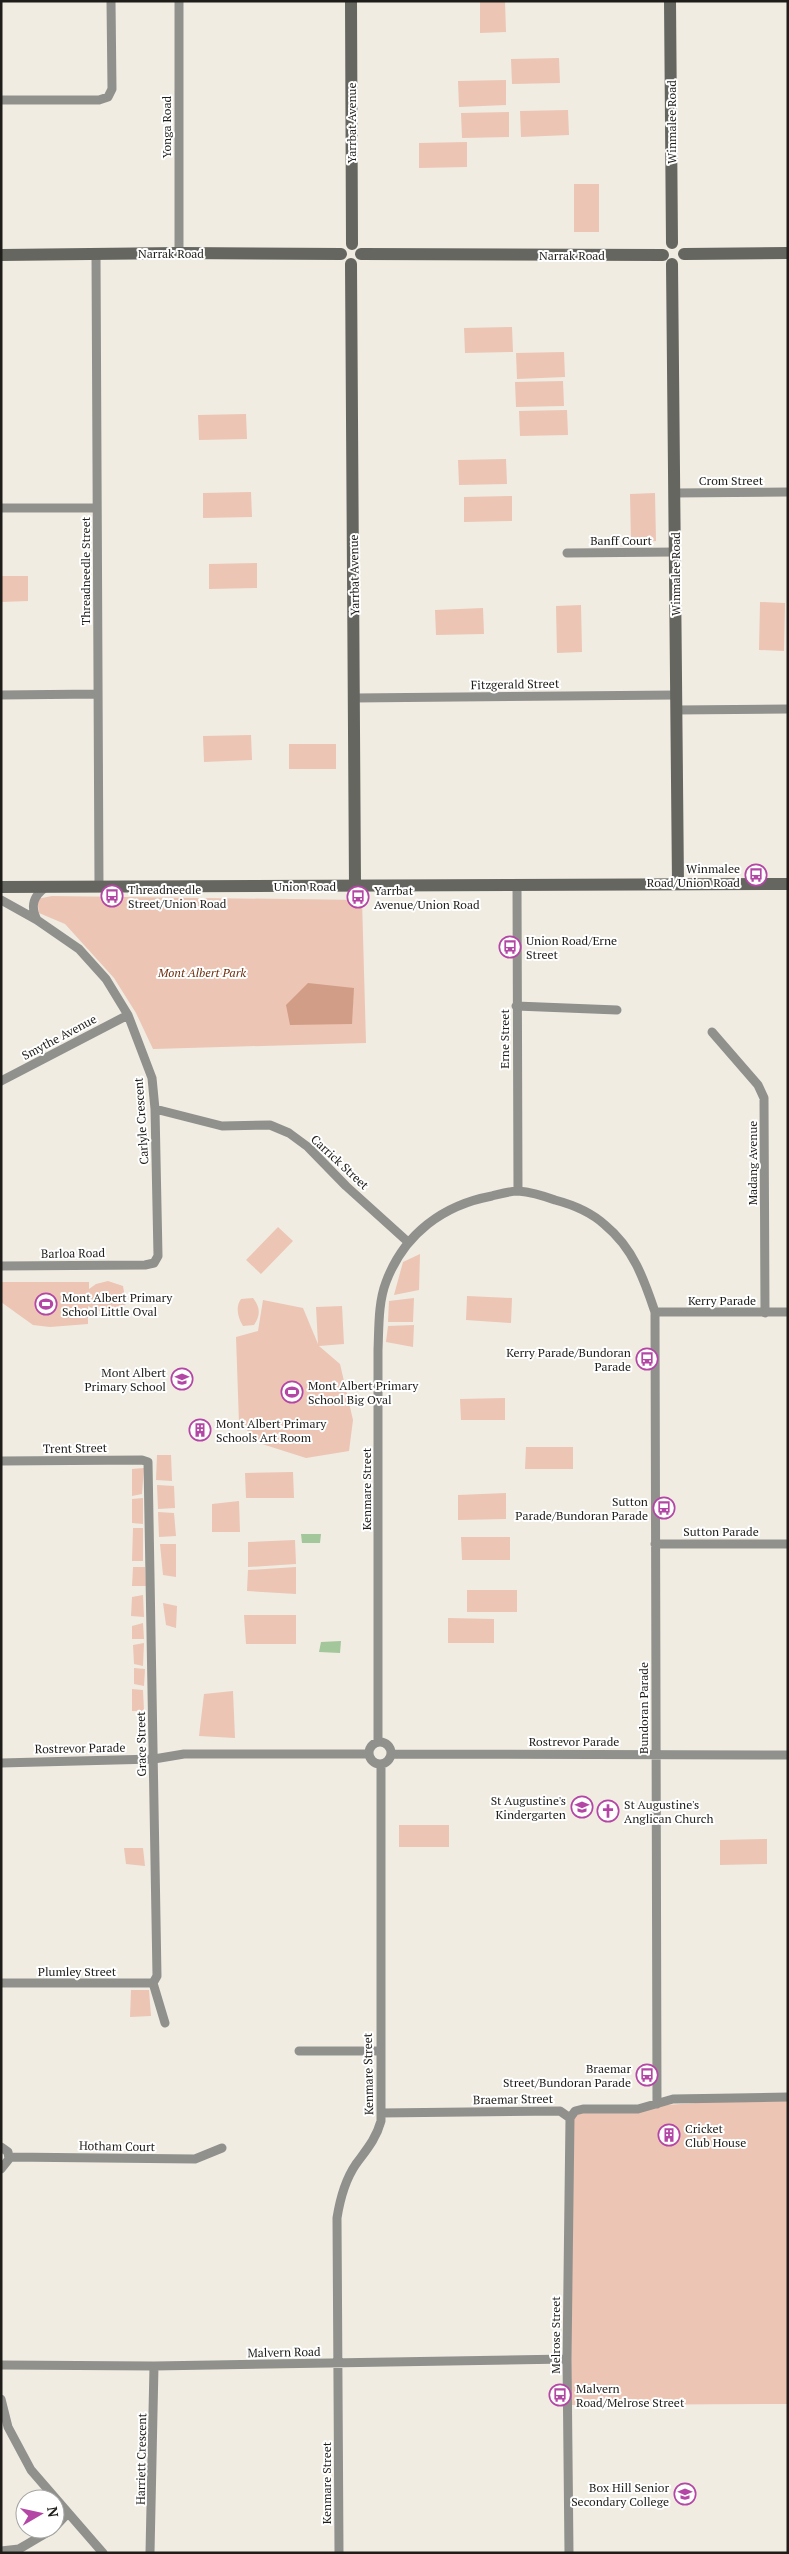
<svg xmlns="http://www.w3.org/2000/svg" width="789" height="2554" font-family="'PT Serif',serif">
<rect width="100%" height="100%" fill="#f0ece2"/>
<!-- green -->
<path fill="#ecc5b4" d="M 480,1 L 505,1 L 506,32 L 480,33 Z
M 559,58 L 560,83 L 512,84 L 511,59 Z
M 506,80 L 506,105 L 459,107 L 458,81 Z
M 568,110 L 569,135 L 521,137 L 520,111 Z
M 509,112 L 509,137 L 462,138 L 461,113 Z
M 467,142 L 467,167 L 419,168 L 419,143 Z
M 574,184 L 599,184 L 599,232 L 574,232 Z
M 512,327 L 513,352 L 465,353 L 464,328 Z
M 564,352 L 565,377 L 517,379 L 516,353 Z
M 563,381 L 564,406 L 516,407 L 515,382 Z
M 567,410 L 568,435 L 520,436 L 519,411 Z
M 246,414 L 247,439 L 199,440 L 198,415 Z
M 506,459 L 507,484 L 459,485 L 458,460 Z
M 251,492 L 252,517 L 203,518 L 203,493 Z
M 655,493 L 656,541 L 631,542 L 630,494 Z
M 512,496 L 512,521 L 464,522 L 464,497 Z
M 257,563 L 257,588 L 209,589 L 209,564 Z
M 1,576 L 28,576 L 28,601 L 1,602 Z
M 760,602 L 785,603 L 784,651 L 759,650 Z
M 581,605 L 582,652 L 557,653 L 556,606 Z
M 483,608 L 484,634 L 436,635 L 435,610 Z
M 251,735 L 252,760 L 204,762 L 203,736 Z
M 289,744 L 336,744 L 336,769 L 289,769 Z
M 52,896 L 362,900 L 366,1043 L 153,1049 L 136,1013 L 114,978 L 65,924 L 39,913 L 37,899 Z
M 278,1227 L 293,1241 L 261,1274 L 246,1260 Z
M 420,1254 L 419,1290 L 394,1295 L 403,1262 Z
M 108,1281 L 123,1286 L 126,1304 C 111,1314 103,1314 88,1306 L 88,1324 L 50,1327 L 33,1325 L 1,1302 L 1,1282 L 89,1282 L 89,1289 L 96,1284 Z
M 467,1296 L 512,1298 L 511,1323 L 466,1320 Z
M 253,1298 C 260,1307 261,1315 254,1325 L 243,1326 C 238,1318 235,1307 241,1299 Z
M 414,1298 L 413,1322 L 388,1322 L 389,1301 Z
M 263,1300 L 303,1308 L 318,1344 L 316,1307 L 342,1306 L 344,1344 L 319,1346 L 340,1364 L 353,1420 L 349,1451 L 306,1458 L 262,1444 L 239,1423 L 236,1337 L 258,1331 Z
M 414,1325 L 413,1347 L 386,1342 L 388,1326 Z
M 505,1398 L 505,1420 L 461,1420 L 460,1399 Z
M 526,1447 L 573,1447 L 573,1469 L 525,1469 Z
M 157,1455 L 171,1455 L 172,1481 L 156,1480 Z
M 144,1468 L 142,1494 L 132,1496 L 132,1469 Z
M 293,1472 L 294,1498 L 246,1498 L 245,1473 Z
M 157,1485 L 174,1486 L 175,1508 L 158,1509 Z
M 506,1493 L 506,1519 L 458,1520 L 458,1495 Z
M 143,1498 L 143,1524 L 132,1523 L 132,1499 Z
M 239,1501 L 240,1532 L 212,1532 L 212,1504 Z
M 158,1512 L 174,1513 L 176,1536 L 159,1537 Z
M 133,1528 L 143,1528 L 143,1561 L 132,1561 Z
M 461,1537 L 510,1537 L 510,1560 L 462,1560 Z
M 295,1540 L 296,1564 L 248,1567 L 248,1542 Z
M 160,1544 L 176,1544 L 176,1577 L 163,1575 Z
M 133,1567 L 145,1567 L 146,1586 L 132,1586 Z
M 296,1567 L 296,1594 L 247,1591 L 248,1570 Z
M 467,1590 L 517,1590 L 517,1612 L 467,1612 Z
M 143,1595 L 144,1617 L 131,1616 L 132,1597 Z
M 163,1603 L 177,1606 L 176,1628 L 166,1625 Z
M 244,1615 L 296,1615 L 296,1644 L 246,1644 Z
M 448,1618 L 494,1619 L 494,1643 L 448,1643 Z
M 143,1623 L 144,1639 L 132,1639 L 132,1626 Z
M 144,1643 L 143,1666 L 134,1664 L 133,1645 Z
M 134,1668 L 145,1669 L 144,1686 L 134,1684 Z
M 132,1689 L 143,1690 L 144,1711 L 132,1711 Z
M 233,1691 L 235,1738 L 199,1736 L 204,1694 Z
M 399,1825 L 449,1825 L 449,1847 L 399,1847 Z
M 767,1839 L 767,1864 L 720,1865 L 720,1840 Z
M 124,1848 L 143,1848 L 145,1866 L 126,1864 Z
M 131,1990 L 149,1990 L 151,2016 L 130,2017 Z
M 788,2097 L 788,2404 L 569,2405 L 570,2118 L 575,2111 Z"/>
<!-- forest -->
<path fill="#d29d86" d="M 308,983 L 354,988 L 352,1024 L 290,1025 L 286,1005 Z"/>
<!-- water -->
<path fill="#a3c69b" d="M 301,1534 L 321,1534 L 320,1543 L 302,1543 Z
M 341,1641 L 340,1653 L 319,1652 L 321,1642 Z"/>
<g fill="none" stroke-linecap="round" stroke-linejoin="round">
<!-- street -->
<path stroke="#90918d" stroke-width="9" d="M 1,100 L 99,100 L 108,97 L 112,89 L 111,1
M 179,253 L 179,1
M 96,254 L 99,887
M 675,493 L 788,492
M 1,508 L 97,508
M 567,553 L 675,552
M 1,695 L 98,694
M 355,698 L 676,695
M 676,710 L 788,709
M 517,886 L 518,1191
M 1,900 L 37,920 L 79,949 L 106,979 L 128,1015 L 152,1078 L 155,1109 L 158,1256 L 154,1263 L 145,1265 L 1,1266
M 37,920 C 30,906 33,896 46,887
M 516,1006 L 617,1010
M 712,1032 L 758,1085 L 764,1098 L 765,1313
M 1,1081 L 128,1015
M 155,1109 L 222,1126 L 270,1125 L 289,1133 L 308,1147 L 346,1186 L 408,1242
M 655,1312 L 788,1312
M 1,1461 L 142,1460 L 148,1462 L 157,1976 L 153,1983 L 165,2023
M 655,1544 L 788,1544
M369 1753a11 11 0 1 1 22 0a11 11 0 1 1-22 0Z
M 378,1742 L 378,1350 C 379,1328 378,1303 386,1282 C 404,1234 443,1205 492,1196 C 500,1194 510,1191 518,1191 C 530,1192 544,1196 555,1200 C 574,1205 591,1212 605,1225 C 633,1248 644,1279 655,1312 L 657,2104
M 391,1754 L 788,1755
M 1,1763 L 154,1759 L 184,1754 L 369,1754
M 1,1983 L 153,1983
M 299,2051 L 380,2051
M 381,2113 L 560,2111 L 570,2118
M 1,2147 L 8,2152 L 9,2159 L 1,2169
M 9,2157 L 195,2159 L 222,2148
M 1,2365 L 154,2366 L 567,2359
M 1,2399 L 8,2427 L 31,2470 L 103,2553
M 55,2527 L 68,2513
M 1,2551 L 19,2549 L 53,2529
M 150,2553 L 154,2366
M 339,2553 L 337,2218 C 340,2199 345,2180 356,2164 C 367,2149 376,2139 381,2121 L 381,1765
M 569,2553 L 567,2359 L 570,2118 L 575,2111 L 583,2109 L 638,2109 L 673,2099 L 788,2097"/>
<!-- secondary -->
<path stroke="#656660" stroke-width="12" d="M 351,1 L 352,244
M 670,1 L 672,243
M 361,254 L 663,255
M 684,254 L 788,253
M 1,255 L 179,253 L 341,254
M 351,264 L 355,886
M 672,264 L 678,884
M 1,887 L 788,884"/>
</g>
<!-- icons -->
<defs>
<g id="bus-ring" transform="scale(1.125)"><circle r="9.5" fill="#fff" stroke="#b447a6" stroke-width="1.5"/><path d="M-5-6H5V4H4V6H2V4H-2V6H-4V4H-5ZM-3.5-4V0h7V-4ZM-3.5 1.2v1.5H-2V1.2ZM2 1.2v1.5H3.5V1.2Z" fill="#b447a6"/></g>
<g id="stadium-ring" transform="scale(1.125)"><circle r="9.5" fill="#fff" stroke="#b447a6" stroke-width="1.5"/><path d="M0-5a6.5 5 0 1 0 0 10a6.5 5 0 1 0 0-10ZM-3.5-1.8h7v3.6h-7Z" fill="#b447a6"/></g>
<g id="school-ring" transform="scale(1.125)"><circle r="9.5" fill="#fff" stroke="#b447a6" stroke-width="1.5"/><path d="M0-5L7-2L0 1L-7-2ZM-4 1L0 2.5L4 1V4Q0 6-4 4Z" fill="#b447a6"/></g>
<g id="building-ring" transform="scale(1.125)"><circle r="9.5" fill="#fff" stroke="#b447a6" stroke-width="1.5"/><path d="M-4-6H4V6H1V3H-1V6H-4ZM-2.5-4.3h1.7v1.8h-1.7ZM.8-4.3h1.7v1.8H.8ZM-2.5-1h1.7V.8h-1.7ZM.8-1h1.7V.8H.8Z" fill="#b447a6"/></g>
<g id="church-ring" transform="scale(1.125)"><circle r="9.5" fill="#fff" stroke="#b447a6" stroke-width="1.5"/><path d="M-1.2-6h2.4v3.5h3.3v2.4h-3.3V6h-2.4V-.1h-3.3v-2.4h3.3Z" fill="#b447a6"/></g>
</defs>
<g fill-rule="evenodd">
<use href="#bus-ring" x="756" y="875"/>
<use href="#bus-ring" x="112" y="896"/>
<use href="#bus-ring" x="358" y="897"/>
<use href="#bus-ring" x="510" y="947"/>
<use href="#stadium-ring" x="46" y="1304"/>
<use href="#bus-ring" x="647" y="1359"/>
<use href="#school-ring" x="182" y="1379"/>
<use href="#stadium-ring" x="292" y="1392"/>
<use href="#building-ring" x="200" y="1430"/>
<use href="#bus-ring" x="664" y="1508"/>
<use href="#school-ring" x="582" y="1807"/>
<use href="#church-ring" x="608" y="1811"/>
<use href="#bus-ring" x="647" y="2075"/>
<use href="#building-ring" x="669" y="2135"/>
<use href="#bus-ring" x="560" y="2395"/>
<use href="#school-ring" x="685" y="2494"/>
</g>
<g text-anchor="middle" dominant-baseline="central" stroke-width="4" stroke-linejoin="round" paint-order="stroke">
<!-- street labels -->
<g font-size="12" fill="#1e1d19" stroke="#fff">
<text transform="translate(671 122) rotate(-90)">Winmalee Road</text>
<text transform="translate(351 123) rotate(-90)">Yarrbat Avenue</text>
<text transform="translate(166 127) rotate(-90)">Yonga Road</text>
<text x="171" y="253">Narrak Road</text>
<text x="572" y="255">Narrak Road</text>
<text x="731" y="480">Crom Street</text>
<text x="621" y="540">Banff Court</text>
<text transform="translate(85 571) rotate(-90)">Threadneedle Street</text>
<text transform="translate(675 574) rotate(-90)">Winmalee Road</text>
<text transform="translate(354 575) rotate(-91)">Yarrbat Avenue</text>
<text transform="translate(515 684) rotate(-1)">Fitzgerald Street</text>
<text x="305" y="886">Union Road</text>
<text transform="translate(59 1037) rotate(-28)">Smythe Avenue</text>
<text transform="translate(504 1039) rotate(-90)">Erne Street</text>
<text transform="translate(141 1121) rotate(-94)">Carlyle Crescent</text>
<text transform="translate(340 1162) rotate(43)">Carrick Street</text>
<text transform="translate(752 1163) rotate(-90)">Madang Avenue</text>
<text transform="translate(73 1253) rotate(-1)">Barloa Road</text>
<text x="722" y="1300">Kerry Parade</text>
<text transform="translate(75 1448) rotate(-1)">Trent Street</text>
<text transform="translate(366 1489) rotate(-90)">Kenmare Street</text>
<text x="721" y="1531">Sutton Parade</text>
<text transform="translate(643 1708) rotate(-90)">Bundoran Parade</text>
<text x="574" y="1741">Rostrevor Parade</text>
<text transform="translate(141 1744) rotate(-91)">Grace Street</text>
<text transform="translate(80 1748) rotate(-1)">Rostrevor Parade</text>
<text x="77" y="1971">Plumley Street</text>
<text transform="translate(368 2074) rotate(-91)">Kenmare Street</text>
<text transform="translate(513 2099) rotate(-1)">Braemar Street</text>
<text transform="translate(117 2146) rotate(1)">Hotham Court</text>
<text transform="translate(555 2335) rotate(-90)">Melrose Street</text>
<text transform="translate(284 2352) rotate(-1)">Malvern Road</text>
<text transform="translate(141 2459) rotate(-89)">Harriett Crescent</text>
<text transform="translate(326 2483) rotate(-90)">Kenmare Street</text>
</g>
<!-- poi labels -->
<g font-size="12" fill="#1e1d19" stroke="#fff" text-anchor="start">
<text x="740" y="868" text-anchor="end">Winmalee<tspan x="740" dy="14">Road/Union Road</tspan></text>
<text x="128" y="889">Threadneedle<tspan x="128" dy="14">Street/Union Road</tspan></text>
<text x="374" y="890">Yarrbat<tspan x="374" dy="14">Avenue/Union Road</tspan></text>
<text x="526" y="940">Union Road/Erne<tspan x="526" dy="14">Street</tspan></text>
<text x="62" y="1297">Mont Albert Primary<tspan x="62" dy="14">School Little Oval</tspan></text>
<text x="631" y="1352" text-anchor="end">Kerry Parade/Bundoran<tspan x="631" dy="14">Parade</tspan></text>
<text x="166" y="1372" text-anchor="end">Mont Albert<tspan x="166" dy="14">Primary School</tspan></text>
<text x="308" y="1385">Mont Albert Primary<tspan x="308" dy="14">School Big Oval</tspan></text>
<text x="216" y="1423">Mont Albert Primary<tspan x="216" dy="14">Schools Art Room</tspan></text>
<text x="648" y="1501" text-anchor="end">Sutton<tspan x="648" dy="14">Parade/Bundoran Parade</tspan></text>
<text x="566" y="1800" text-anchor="end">St Augustine's<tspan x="566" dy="14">Kindergarten</tspan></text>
<text x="624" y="1804">St Augustine's<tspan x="624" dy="14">Anglican Church</tspan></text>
<text x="631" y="2068" text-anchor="end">Braemar<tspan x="631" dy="14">Street/Bundoran Parade</tspan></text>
<text x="685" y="2128">Cricket<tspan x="685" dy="14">Club House</tspan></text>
<text x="576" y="2388">Malvern<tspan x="576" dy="14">Road/Melrose Street</tspan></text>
<text x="669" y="2487" text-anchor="end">Box Hill Senior<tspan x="669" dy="14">Secondary College</tspan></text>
</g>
<!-- park labels -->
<g font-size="12" font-style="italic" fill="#6e2e0d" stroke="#fff">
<text x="202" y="972">Mont Albert Park</text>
</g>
</g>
<!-- border -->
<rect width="789" height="2554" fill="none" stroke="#1e1d19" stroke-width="5"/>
<!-- north arrow -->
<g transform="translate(40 2514) rotate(81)"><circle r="24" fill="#ffffff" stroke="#a5a5a3"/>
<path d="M0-4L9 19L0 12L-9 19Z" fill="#b447a6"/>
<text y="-8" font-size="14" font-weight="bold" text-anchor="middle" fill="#1e1d19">N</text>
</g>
</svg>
